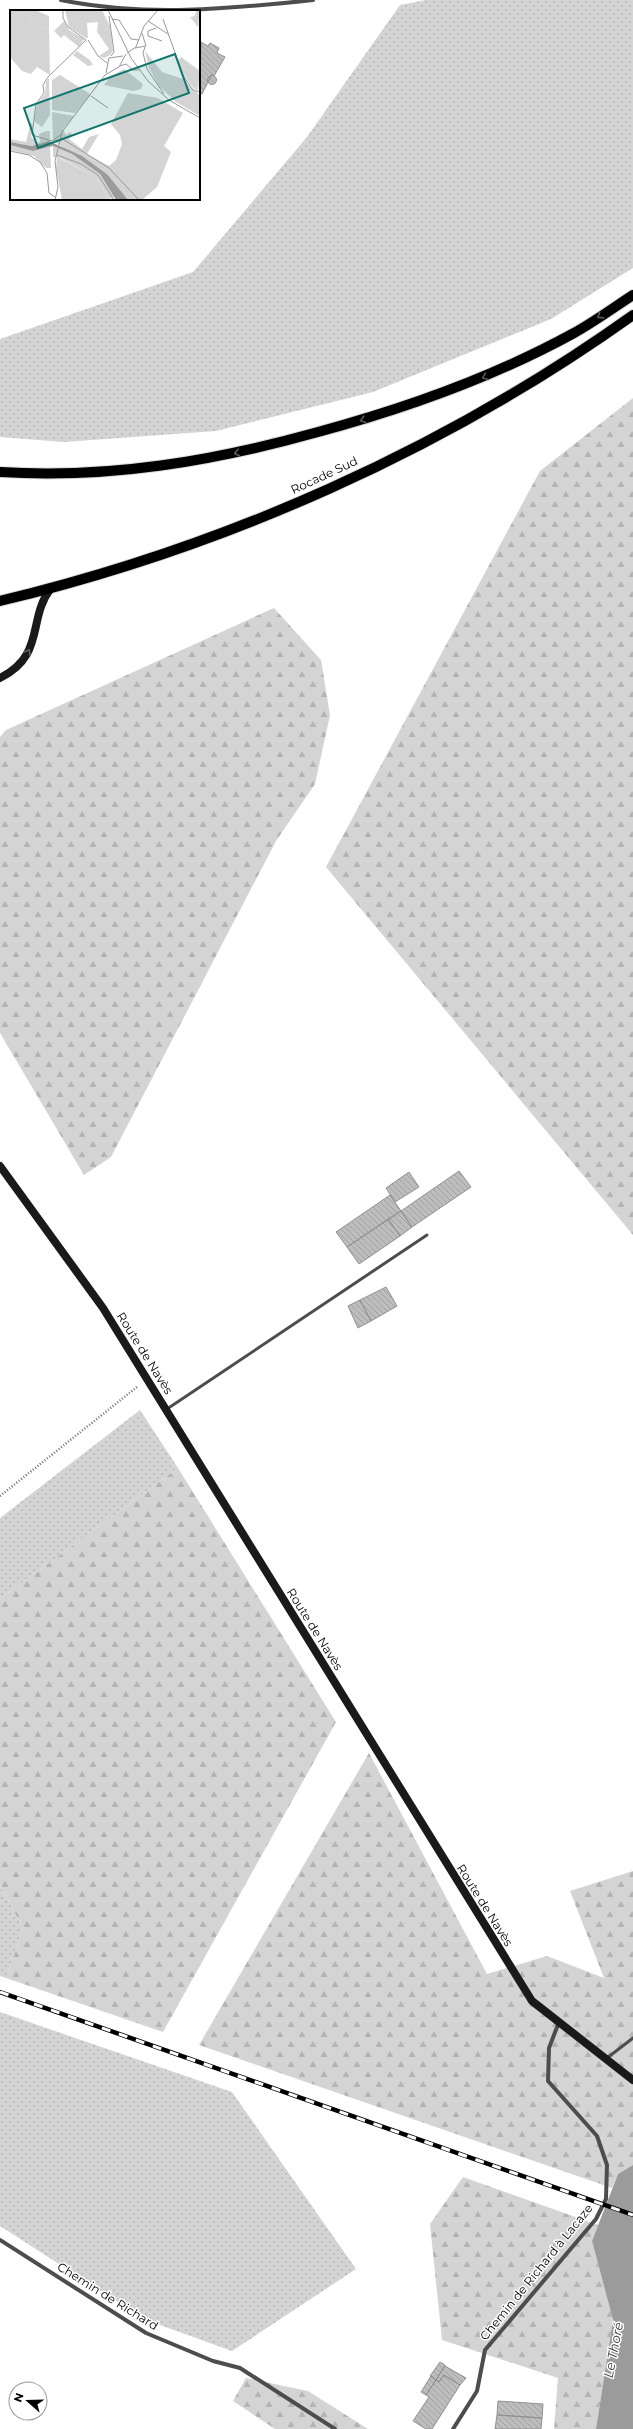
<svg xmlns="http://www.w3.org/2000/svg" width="633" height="2429" font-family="Montserrat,sans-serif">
<defs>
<pattern id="grass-dots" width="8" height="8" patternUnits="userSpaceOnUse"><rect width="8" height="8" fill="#d4d4d4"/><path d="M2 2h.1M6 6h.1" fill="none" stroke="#b4b4b4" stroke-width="1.8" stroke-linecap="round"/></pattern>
<pattern id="forest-firs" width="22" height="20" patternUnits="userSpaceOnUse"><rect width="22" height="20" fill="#d4d4d4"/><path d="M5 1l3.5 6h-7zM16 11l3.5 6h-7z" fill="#b4b4b4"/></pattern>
<pattern id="building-back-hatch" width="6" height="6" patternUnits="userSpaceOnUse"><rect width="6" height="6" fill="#bdbdbd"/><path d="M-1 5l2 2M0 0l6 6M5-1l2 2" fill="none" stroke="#a1a1a1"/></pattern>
</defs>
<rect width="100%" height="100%" fill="#fff"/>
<!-- grass -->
<path fill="url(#grass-dots)" d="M 426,0 L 633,0 L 633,268 L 551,319 L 373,392 L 216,431 L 64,442 L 0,437 L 0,339 L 193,272 L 307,137 L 400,5 Z
M 140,1410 L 178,1468 L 0,1599 L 0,1518 Z
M 0,1885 L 23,1928 L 6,1978 L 0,1976 Z
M 0,2012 L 232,2092 L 356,2269 L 232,2351 L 146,2320 L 0,2226 Z"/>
<!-- forest -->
<path fill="url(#forest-firs)" d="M 633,398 L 633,1235 L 326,867 L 540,471 Z
M 274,608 L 321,660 L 330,715 L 315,784 L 276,841 L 111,1157 L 84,1175 L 0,1033 L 0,737 L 6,730 Z
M 178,1468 L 336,1722 L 163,2032 L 6,1978 L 23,1928 L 0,1885 L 0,1599 Z
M 369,1753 L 487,1974 L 547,1956 L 604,1978 L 570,1891 L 633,1871 L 633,2165 L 618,2174 L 612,2188 L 199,2045 Z
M 463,2177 L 598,2225 L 592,2241 L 613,2320 L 596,2429 L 554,2429 L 558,2378 L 442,2340 L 430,2224 Z
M 246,2378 L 308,2391 L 368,2429 L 275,2429 L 233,2401 Z"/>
<!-- water -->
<path fill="#9b9b9b" d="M 633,2165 L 633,2429 L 596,2429 L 613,2320 L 592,2241 L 618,2174 Z"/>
<!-- building -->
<path fill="url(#building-back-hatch)" stroke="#919191" d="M 201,42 L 208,46 L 210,43 L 219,48 L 217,53 L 225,57 L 214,76 L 212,74 L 202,94 L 199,93 Z
M207.5 80a4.5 4.5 0 1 1 9 0a4.5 4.5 0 1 1-9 0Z
M 459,1171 L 471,1187 L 412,1227 L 401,1211 Z
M 409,1172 L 419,1187 L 395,1202 L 386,1188 Z
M 390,1195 L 401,1211 L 347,1247 L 336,1232 Z
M 401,1211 L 412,1227 L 400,1236 L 388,1219 Z
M 388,1219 L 400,1236 L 359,1264 L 347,1247 Z
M 386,1287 L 397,1306 L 371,1321 L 360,1300 Z
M 360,1300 L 371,1321 L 358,1328 L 348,1306 Z
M 440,2362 L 445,2365 L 436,2380 L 430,2376 Z
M 445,2366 L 466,2378 L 460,2385 L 444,2375 L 439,2382 L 436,2380 Z
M 444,2375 L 460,2385 L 432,2429 L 426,2429 L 413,2421 L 429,2397 L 426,2395 L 436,2380 L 439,2382 Z
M 431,2376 L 436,2380 L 426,2395 L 421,2392 Z
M 498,2401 L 543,2404 L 542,2418 L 497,2415 Z
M 497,2415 L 542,2418 L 541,2429 L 495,2429 Z"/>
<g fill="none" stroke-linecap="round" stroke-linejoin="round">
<!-- primary casing -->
<g stroke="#dbdbdb" stroke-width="12">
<path id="primary" d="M 0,472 C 109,479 214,461 318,432 C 407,408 492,378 574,333 C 594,322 613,308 633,295
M 0,601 C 225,547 444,450 633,315"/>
</g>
<!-- path -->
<path stroke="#6f6f6f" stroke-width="2.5" stroke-dasharray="1 2" stroke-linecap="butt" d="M 0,1496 L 137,1387"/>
<!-- service -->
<path stroke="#4d4d4d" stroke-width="3" d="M 167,1409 L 427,1235
M 607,2058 L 633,2038"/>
<!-- minor -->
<path stroke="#4d4d4d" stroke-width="4" d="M 61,0 C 143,17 230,9 313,0
M 0,2240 L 146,2333 L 213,2361 L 240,2368 L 335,2429
M 453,2429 L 477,2391 L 485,2350 L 596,2219 L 606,2199 L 607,2165 L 597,2136 L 548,2081 L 549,2048 L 559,2022"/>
<!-- secondary -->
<path stroke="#1a1a1a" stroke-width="8" d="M 0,678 C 46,655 27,619 51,588
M 0,1166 L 103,1308 L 532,2001 L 633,2080"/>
<!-- primary -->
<use href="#primary" stroke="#000" stroke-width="10"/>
<!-- rail casing -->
<g stroke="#000" stroke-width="4.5">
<path id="rail" d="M 0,1992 L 633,2215"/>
</g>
<!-- rail -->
<use href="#rail" stroke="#fff" stroke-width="3" stroke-dasharray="9" stroke-linecap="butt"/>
</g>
<!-- one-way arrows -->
<defs><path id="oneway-chevron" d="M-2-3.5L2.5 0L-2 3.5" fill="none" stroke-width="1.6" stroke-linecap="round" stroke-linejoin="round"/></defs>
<g stroke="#595959">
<use href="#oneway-chevron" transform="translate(600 316) rotate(147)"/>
<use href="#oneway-chevron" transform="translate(485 377) rotate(157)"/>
<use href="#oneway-chevron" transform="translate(363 420) rotate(163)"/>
<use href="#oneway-chevron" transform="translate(237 453) rotate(168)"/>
</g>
<use stroke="#5f5f5f" href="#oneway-chevron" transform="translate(28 652) rotate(-61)"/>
<g text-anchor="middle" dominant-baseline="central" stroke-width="3" stroke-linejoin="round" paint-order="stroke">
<!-- street labels -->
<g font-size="12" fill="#000" stroke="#fff">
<text transform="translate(324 475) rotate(-25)">Rocade Sud</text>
<text transform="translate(145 1353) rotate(58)">Route de Navès</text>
<text transform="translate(315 1629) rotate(58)">Route de Navès</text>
<text transform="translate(485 1905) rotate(58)">Route de Navès</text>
<text transform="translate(536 2272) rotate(-51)">Chemin de Richard à Lacaze</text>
<text transform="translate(108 2296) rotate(32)">Chemin de Richard</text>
</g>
<!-- water labels -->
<g font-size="13" font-style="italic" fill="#3c3c3c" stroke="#fff">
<text transform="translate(613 2350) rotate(-79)">Le Thoré</text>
</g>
</g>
<!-- overview -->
<g transform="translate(10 10)">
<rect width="190" height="190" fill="#fff"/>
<path d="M 1,0 L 9,0 L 31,16 L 39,19 L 40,65 L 27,57 L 21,64 L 12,61 L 0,47 ZM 55,0 L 92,0 L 100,16 L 103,41 L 100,45 L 94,48 L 89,46 L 99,39 L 87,22 L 88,12 L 77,13 L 78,28 L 76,28 L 59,17 ZM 186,0 L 190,0 L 188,17 L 180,7 L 185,6 ZM 54,11 L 59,20 L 74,29 L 69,37 L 54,25 L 51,28 L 44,21 ZM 135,41 L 152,62 L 173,69 L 190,86 L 190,106 L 166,92 L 149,76 L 139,58 ZM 171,47 L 190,61 L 188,81 L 182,77 L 171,60 L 168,50 ZM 50,65 L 80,84 L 78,88 L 42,89 L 42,70 ZM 39,68 L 40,105 L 32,117 L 24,111 L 27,94 L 35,84 L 36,72 ZM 47,147 L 87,168 L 97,187 L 96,190 L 52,190 L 46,158 Z" fill="#d4d4d4"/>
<path d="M 9,0 L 25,0 L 39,6 L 39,19 L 31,16 ZM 67,41 L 80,50 L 83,55 L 78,56 L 63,45 ZM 114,59 L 133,74 L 131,79 L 123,81 L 94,75 L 101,66 ZM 58,75 L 78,88 L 65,103 L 42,100 L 42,89 L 46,89 ZM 118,83 L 148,88 L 173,103 L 154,136 L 161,142 L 147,177 L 132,190 L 118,190 L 98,165 L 43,131 L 42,102 L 64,106 L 53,119 L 56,125 L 60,122 L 63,125 L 59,129 L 72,139 L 79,127 L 89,124 L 77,144 L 99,156 L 106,150 L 112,134 L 110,125 L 101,114 ZM 21,112 L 23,117 L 21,126 L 26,133 L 30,132 L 29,124 L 36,121 L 40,121 L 40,131 L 22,136 L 0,132 L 0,129 L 16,132 ZM 0,135 L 23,141 L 40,137 L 41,158 L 36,158 L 24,146 L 0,140 ZM 43,136 L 62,144 L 90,164 L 104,187 L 96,190 L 97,187 L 87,168 L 50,148 L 43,147 Z" fill="#d4d4d4"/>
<path d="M 39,131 L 72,146 L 98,165 L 118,190 L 106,190 L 90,164 L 62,144 L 43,136 L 23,141 L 0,135 L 0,132 L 22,136 Z" fill="#9b9b9b"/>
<path fill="none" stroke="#999" stroke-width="1" d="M 53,0 L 53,8 L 58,17 L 76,30M 98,0 L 121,48 L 138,71 L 159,90 L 190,108M 99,6 L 104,42 L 101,46M 102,9 L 109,10 L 121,29 L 129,30M 153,9 L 173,65 L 182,79 L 188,82 L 190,81M 138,11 L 158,24M 146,18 L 138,21 L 138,26 L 152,31M 78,30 L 88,46 L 97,53M 135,37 L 133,43 L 137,59 L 154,84M 125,38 L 136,36 L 132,23M 117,43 L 126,37 L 134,16 L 148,0M 110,56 L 116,54 L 123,60 L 129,60M 96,63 L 99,48 L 113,46M 81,86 L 98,98M 52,124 L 42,131 L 22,125 L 26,94 L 34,83 L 33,75 L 38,67 L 76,30M 51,128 L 99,158 L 129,190M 0,141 L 19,145 L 30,152 L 37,163 L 39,183 L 45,187M 47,145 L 71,154 L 88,165 L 104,190M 45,190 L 48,177 L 45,151 L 52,122 L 95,65 L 109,57 L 116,44"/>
<path fill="#0f766e" fill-opacity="0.15" stroke="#0f766e" stroke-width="2" d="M 165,44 L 179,83 L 28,138 L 14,98 Z"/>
<rect width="190" height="190" fill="none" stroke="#000" stroke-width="2"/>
</g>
<!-- north arrow -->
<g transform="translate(28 2401) rotate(290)"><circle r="19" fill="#ffffff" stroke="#999999"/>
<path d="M0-3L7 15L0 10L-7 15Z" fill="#000000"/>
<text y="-6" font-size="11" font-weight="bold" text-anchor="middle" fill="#000000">N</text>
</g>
</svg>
